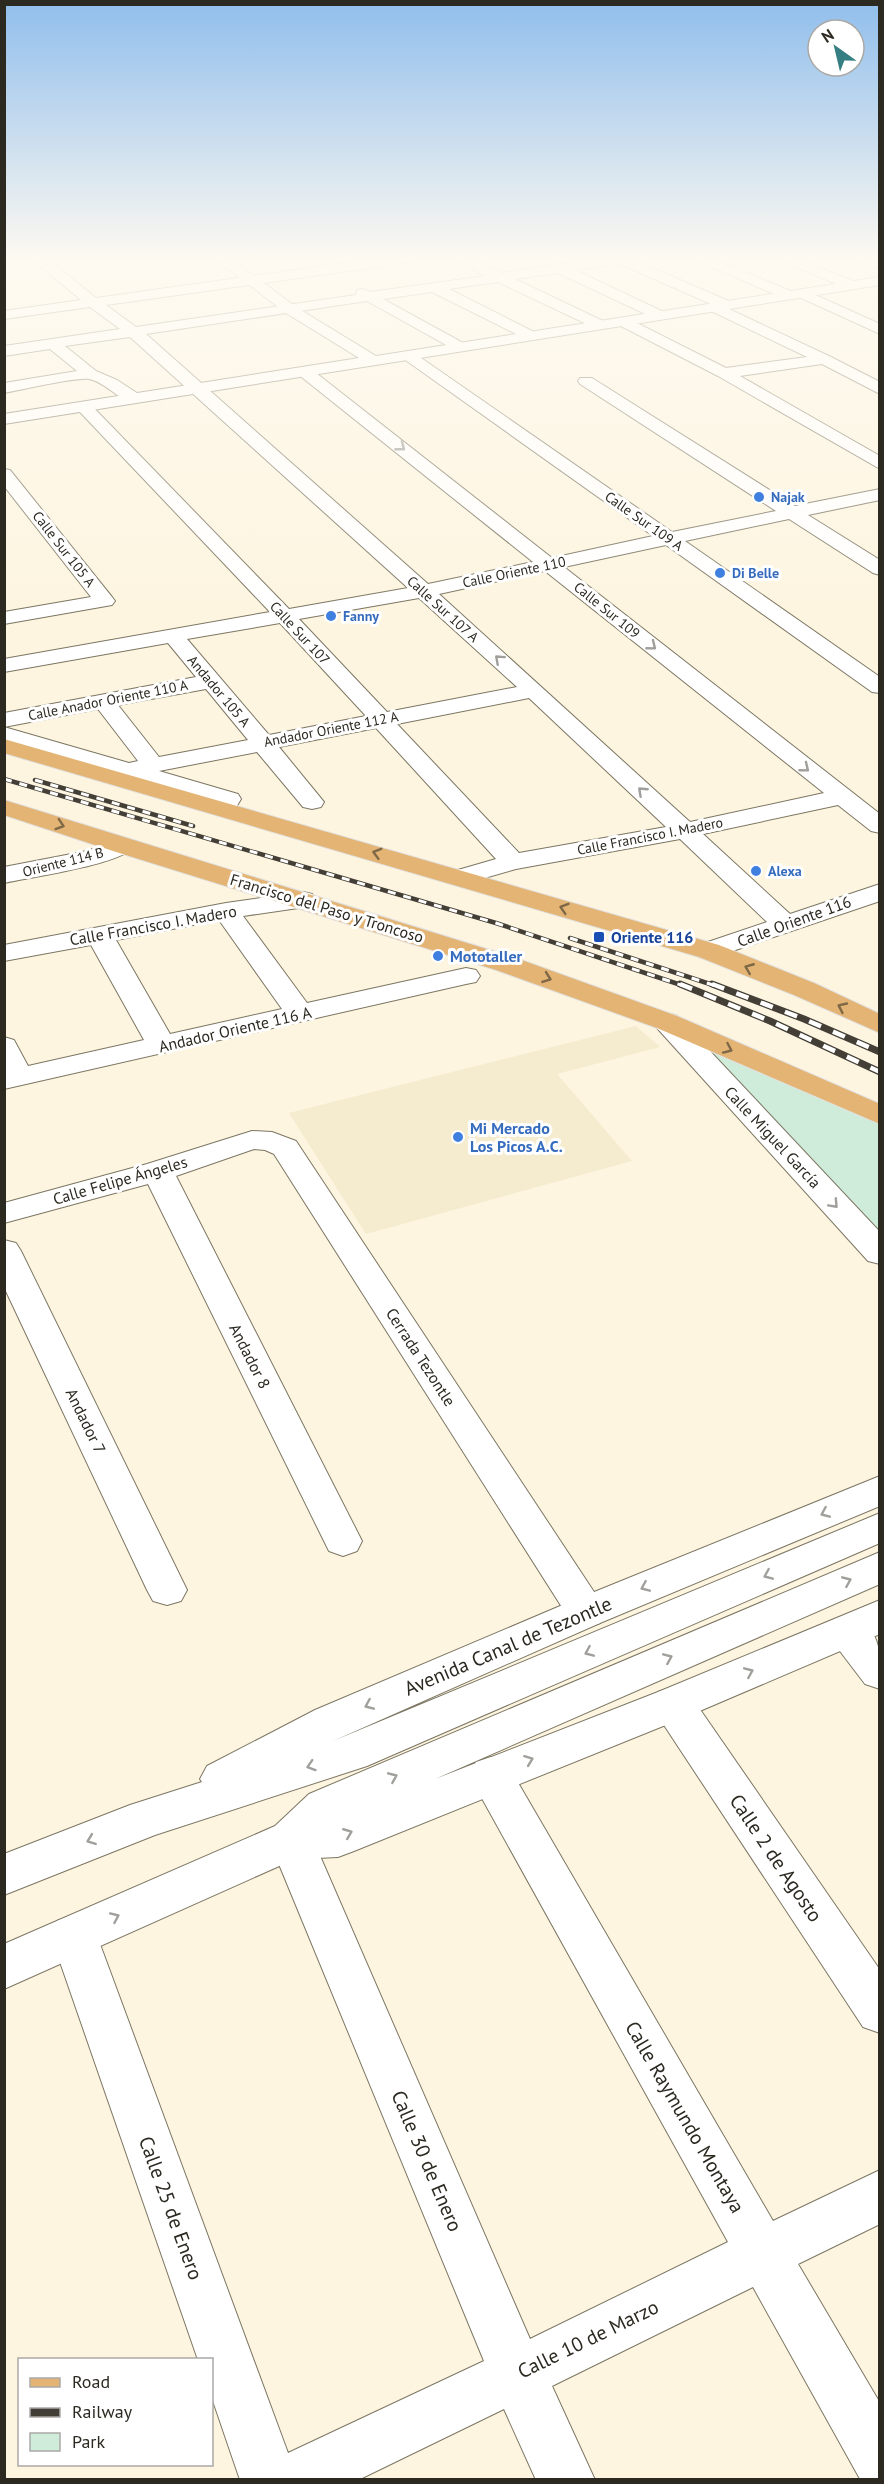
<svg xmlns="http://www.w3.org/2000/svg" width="884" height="2484" font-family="'PT Sans',sans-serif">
<rect width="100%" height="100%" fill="#fdf5e0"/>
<!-- built -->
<path fill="#f5ebcf" d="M 636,1026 L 660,1047 L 557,1074 L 632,1161 L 366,1234 L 289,1113 Z"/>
<!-- green -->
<path fill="#ceecd9" d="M 685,1034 L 879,1124 L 879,1231 Z"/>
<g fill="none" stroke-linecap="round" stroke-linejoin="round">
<!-- street casing -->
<g stroke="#7c7663" stroke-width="2">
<path id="street" d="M 31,258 L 47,258 L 96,298 L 381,258 L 420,258 L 413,262 L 106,305 L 136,327 L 356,295 L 357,290 L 362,289 L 371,292 L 485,276 L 452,258 L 471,258 L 502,273 L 601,258 L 638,258 L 636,261 L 731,302 L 733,305 L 729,309 L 829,356 L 880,382 L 880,394 L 822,364 L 740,376 L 880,456 L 880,469 L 718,376 L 619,325 L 617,322 L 619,319 L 629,319 L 726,368 L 807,357 L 709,310 L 707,307 L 711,304 L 620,264 L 575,270 L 666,313 L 668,316 L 666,319 L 656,319 L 558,273 L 515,279 L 605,322 L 607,325 L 605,328 L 595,328 L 498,282 L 449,289 L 536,333 L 539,336 L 536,339 L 526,339 L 432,292 L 383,299 L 465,344 L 468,347 L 465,350 L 455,350 L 367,301 L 146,334 L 428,584 L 533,562 L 299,375 L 297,372 L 299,369 L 311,369 L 552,558 L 653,536 L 404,359 L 401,356 L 404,353 L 414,353 L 672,532 L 776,511 L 580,384 L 578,381 L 580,378 L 592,378 L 795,506 L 880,489 L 880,500 L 808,515 L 880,560 L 880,575 L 873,573 L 789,519 L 685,541 L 880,677 L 880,693 L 872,692 L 666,545 L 564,567 L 880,814 L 880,833 L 871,831 L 838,805 L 703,834 L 790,914 L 880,884 L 880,901 L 709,959 L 699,957 L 695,951 L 699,945 L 767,922 L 680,839 L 516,869 L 460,885 L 451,882 L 447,877 L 451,872 L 496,859 L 376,728 L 279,747 L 324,802 L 321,807 L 312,809 L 303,807 L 257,752 L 159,771 L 238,794 L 241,799 L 232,814 L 223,816 L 214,814 L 211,809 L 215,802 L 4,741 L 4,727 L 129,763 L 138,761 L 98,709 L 4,727 L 4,713 L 196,677 L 168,643 L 4,672 L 4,659 L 270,612 L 78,410 L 76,407 L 78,404 L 90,404 L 289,609 L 408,588 L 130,337 L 65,346 L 96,371 L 117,380 L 140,395 L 142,398 L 140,401 C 122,406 107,382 89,379 C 76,377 21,390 4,393 L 4,383 L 77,371 L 50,349 L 4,356 L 4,346 L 120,329 L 90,307 L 4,319 L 4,311 L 81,300 ZM 545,571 L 824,793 L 690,822 L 439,594 ZM 419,598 L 517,687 L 387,712 L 299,619 ZM 280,623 L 366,716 L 269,735 L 187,639 ZM 206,689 L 248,740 L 159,757 L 118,705 ZM 529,698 L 666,827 L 519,853 L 397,724 Z
M 113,258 L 129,258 L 133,263 L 126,267 Z
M 692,258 L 712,258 L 793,292 L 795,295 L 793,298 L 783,298 Z
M 775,258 L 795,258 L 856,282 L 858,285 L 851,289 L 846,288 Z
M 856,258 L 880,260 L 880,269 L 858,261 Z
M 802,289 L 880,324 L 880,334 L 797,296 L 795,293 Z
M 4,469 L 10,470 L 112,597 L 115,601 L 112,605 L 4,624 L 4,612 L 91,597 L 4,486 Z
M 122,838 L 131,841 L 135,846 C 121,865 30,877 4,883 L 4,867 L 87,851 Z
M 303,892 L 312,894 L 316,900 L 312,906 L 243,916 L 307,1003 L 466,968 L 476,970 L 480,976 L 476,982 L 466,984 L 4,1089 L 4,1037 L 14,1040 L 28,1066 L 144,1040 L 91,945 L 4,961 L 4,945 L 226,903 ZM 219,920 L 282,1009 L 170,1034 L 116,940 Z
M 667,1013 L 677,1016 L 880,1232 L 880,1264 L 868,1261 L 657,1028 L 653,1022 L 657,1016 Z
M 252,1131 L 272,1132 L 296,1141 L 600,1601 L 606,1612 L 600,1623 L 586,1628 L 572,1623 L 274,1154 L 265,1150 L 254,1149 L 176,1176 L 362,1541 L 357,1551 L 343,1556 L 329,1551 L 324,1541 L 148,1184 L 4,1223 L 4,1203 L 147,1164 Z
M 4,1240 L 16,1243 L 21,1251 L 187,1590 L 181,1601 L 167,1605 L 153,1601 L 147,1590 L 4,1287 Z
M 847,1615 C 884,1628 880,1654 880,1689 L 865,1684 L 833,1642 L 827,1631 L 833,1620 Z
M 673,1687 L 688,1692 L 880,1970 L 880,2033 L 863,2027 L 658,1716 L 652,1704 L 658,1692 Z
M 491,1757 L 506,1762 L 773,2221 L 880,2170 L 880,2224 L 798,2264 L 880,2403 L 880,2480 L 860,2479 L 753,2287 L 552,2386 L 595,2480 L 536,2480 L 504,2409 L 358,2480 L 240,2480 L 212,2398 L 212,2360 L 198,2360 L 51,1936 L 57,1921 L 74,1915 L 91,1921 L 97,1936 L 288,2453 L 484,2361 L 269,1840 L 275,1826 L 291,1820 L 307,1826 L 530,2339 L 728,2242 L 469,1775 L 476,1762 Z"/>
</g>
<!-- secondary casing -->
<g stroke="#7c7663" stroke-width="2">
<path id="secondary" d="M 214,258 L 230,258 L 296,307 L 376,356 L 880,277 L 880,285 L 4,424 L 4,414 L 359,358 L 286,313 Z
M 880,1476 L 880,1506 L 600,1623 L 333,1741 L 880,1513 L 880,1543 L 367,1766 L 155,1835 L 4,1895 L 4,1854 L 130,1805 L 202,1782 L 200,1779 L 207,1766 L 315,1710 L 572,1601 Z
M 880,1552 L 880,1584 L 435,1779 L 658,1692 L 880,1600 L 880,1634 L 688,1716 L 354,1851 L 338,1857 L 295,1859 L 4,1989 L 4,1944 L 275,1826 L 309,1794 Z"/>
</g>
<!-- primary casing -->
<g stroke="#e1e1e0" stroke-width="2">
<path id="primary" d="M 4,739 L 719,945 L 814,983 L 880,1014 L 880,1033 L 794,995 L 699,957 L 4,753 Z
M 4,800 L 516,958 L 677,1016 L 880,1104 L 880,1124 L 657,1028 L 496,970 L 113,851 L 4,815 Z"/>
</g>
<!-- street -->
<use href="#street" fill="#fff" fill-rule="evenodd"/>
<!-- secondary -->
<use href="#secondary" fill="#fff" fill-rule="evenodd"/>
<!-- primary -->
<use href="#primary" fill="#e3b474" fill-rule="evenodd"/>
<!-- rail-far1 casing -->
<g stroke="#433f36" stroke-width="4.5">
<path id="rail-far1" d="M 4,779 L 496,923 L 684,986
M 35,780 L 193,826
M 570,938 L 716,986"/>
</g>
<!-- rail casing -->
<g stroke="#433f36" stroke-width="7">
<path id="rail" d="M 680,984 L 770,1021 L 880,1072
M 712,984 L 804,1019 L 880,1052"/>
</g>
<!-- rail-far1 -->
<use href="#rail-far1" stroke="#fff" stroke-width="3" stroke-dasharray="8" stroke-linecap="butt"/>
<!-- rail -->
<use href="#rail" stroke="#fff" stroke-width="4.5" stroke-dasharray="13" stroke-linecap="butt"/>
</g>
<!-- one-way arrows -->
<defs><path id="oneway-chevron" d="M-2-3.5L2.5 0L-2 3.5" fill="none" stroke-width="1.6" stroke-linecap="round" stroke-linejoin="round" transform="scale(1.5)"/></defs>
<g stroke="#a09f9b">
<use href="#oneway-chevron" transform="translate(401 447) rotate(38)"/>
<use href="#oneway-chevron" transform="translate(652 646) rotate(39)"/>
<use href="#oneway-chevron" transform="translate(499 659) rotate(-138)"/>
<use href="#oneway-chevron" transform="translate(805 768) rotate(39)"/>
<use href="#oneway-chevron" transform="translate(642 791) rotate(-137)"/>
<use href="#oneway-chevron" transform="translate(834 1204) rotate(47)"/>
<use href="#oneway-chevron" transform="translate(825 1513) rotate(157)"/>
<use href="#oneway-chevron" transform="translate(768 1575) rotate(157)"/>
<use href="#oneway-chevron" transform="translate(847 1581) rotate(-23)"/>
<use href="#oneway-chevron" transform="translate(645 1587) rotate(157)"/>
<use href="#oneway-chevron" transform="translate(589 1652) rotate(157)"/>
<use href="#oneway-chevron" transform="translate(668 1658) rotate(-23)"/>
<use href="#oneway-chevron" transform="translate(749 1672) rotate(-23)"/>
<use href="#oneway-chevron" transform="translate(369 1705) rotate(157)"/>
<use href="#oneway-chevron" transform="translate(529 1760) rotate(-21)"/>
<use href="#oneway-chevron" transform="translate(311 1766) rotate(162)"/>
<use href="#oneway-chevron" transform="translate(393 1777) rotate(-23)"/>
<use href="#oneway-chevron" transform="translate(348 1833) rotate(-22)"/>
<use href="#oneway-chevron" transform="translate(91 1840) rotate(159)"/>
<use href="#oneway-chevron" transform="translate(115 1917) rotate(-24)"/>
</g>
<g stroke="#7e6846">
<use href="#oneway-chevron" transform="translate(60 825) rotate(18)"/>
<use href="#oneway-chevron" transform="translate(377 853) rotate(-164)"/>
<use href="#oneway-chevron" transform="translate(564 908) rotate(-163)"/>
<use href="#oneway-chevron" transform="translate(749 968) rotate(-158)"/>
<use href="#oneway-chevron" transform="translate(547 978) rotate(20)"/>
<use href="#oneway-chevron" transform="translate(842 1007) rotate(-155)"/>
<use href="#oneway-chevron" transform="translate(728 1049) rotate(24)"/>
</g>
<!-- sky -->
<linearGradient id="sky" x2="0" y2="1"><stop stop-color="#90beec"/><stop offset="0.43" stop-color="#fefaf1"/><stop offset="1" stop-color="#fefaf1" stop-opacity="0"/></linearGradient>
<rect width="884" height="606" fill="url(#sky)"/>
<!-- markers -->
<g fill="#3f7fe0" stroke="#fff" stroke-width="2">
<circle cx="759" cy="497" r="6"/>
<circle cx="720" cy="573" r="6"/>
<circle cx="331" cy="616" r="6"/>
<circle cx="756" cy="871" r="6"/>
<circle cx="438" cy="956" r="6"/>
<circle cx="458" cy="1137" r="6"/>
</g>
<rect fill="#1a4fb4" stroke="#fff" stroke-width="2" x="593" y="931" width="12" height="12" rx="3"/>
<g text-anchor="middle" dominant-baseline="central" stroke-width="6" stroke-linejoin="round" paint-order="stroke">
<!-- far-shop labels -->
<g font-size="14" font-weight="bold" fill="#366cbe" stroke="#fff" text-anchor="start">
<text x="771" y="497">Najak</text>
<text x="732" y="573">Di Belle</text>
<text x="343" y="616">Fanny</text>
<text x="768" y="871">Alexa</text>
</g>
<!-- far-street labels -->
<g font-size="14" fill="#2c2921" stroke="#fff">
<text transform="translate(644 521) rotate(35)">Calle Sur 109 A</text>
<text transform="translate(64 549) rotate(52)">Calle Sur 105 A</text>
<text transform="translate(514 572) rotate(-12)">Calle Oriente 110</text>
<text transform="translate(443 609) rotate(42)">Calle Sur 107 A</text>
<text transform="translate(607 610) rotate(39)">Calle Sur 109</text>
<text transform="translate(300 633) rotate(47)">Calle Sur 107</text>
<text transform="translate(219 691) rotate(50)">Andador 105 A</text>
<text transform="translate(108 700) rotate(-11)">Calle Anador Oriente 110 A</text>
<text transform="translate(331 729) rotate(-11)">Andador Oriente 112 A</text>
<text transform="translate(650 836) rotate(-11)">Calle Francisco I. Madero</text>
<text transform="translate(63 862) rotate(-14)">Oriente 114 B</text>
</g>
<!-- street labels -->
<g font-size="16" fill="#2c2921" stroke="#fff">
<text transform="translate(327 908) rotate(17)">Francisco del Paso y Troncoso</text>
<text transform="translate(794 921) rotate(-20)">Calle Oriente 116</text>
<text transform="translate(153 925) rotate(-10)">Calle Francisco I. Madero</text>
<text transform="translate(235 1029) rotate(-13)">Andador Oriente 116 A</text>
<text transform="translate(773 1137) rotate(47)">Calle Miguel García</text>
<text transform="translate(120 1180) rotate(-16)">Calle Felipe Ángeles</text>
<text transform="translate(250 1356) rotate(63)">Andador 8</text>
<text transform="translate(421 1357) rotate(57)">Cerrada Tezontle</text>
<text transform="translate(86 1421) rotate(64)">Andador 7</text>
</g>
<!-- transit labels -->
<g font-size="16" font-weight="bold" fill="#164399" stroke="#fff" text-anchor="start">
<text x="611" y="937">Oriente 116</text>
</g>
<!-- shop labels -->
<g font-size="16" font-weight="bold" fill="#366cbe" stroke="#fff" text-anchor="start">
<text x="450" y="956">Mototaller</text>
<text x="470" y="1128">Mi Mercado<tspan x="470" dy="18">Los Picos A.C.</tspan></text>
</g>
<!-- near-street labels -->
<g font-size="20" fill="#2c2921" stroke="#fff">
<text transform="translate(508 1646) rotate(-23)">Avenida Canal de Tezontle</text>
<text transform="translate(776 1858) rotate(56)">Calle 2 de Agosto</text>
<text transform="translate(685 2117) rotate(60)">Calle Raymundo Montaya</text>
<text transform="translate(427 2161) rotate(67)">Calle 30 de Enero</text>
<text transform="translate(171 2208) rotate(70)">Calle 25 de Enero</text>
<text transform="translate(588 2339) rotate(-26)">Calle 10 de Marzo</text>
</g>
</g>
<!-- border -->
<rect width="884" height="2484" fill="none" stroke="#2c2921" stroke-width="12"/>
<!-- legend -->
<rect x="18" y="2358" width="195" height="108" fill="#ffffff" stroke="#aba9a6" stroke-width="1.5"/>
<rect x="30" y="2378" width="30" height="9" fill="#e3b474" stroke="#aba9a6" stroke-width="1.5"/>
<text x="72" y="2388" font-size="18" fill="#2c2921">Road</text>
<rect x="30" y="2408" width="30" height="9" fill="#433f36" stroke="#aba9a6" stroke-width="1.5"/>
<text x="72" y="2418" font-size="18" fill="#2c2921">Railway</text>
<rect x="30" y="2433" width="30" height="18" fill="#ceecd9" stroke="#aba9a6" stroke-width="1.5"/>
<text x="72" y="2448" font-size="18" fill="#2c2921">Park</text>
<!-- north arrow -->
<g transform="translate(836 48) rotate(326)"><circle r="28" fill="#ffffff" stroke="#aba9a6" stroke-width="1.5"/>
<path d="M0-4.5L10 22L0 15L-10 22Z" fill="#357e82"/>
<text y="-9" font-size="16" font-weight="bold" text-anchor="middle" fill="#2c2921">N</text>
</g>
</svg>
